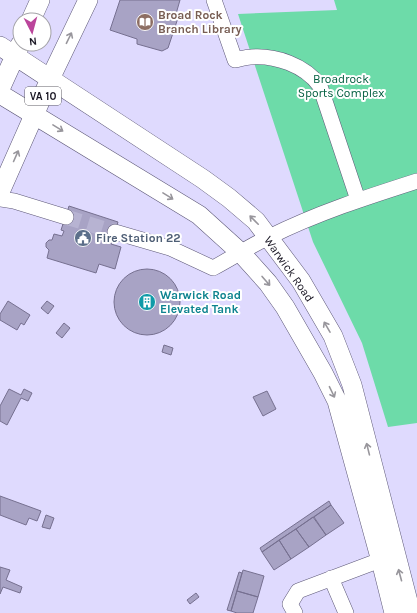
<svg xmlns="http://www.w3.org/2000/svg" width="417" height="613" font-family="Karla,sans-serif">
<rect width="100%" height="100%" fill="#dfdafe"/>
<!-- green -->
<path fill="#6ddba9" d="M 334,0 L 417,0 L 417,423 L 388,427 L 362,343 L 313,242 L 238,14 L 337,10 Z"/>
<!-- building -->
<path fill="#a8a3c5" stroke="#767090" d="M 120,0 L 180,0 L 176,14 L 179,15 L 168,48 L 162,51 L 137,44 L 137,39 L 110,30 Z
M 69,206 L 118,222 L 111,244 L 121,247 L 115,269 L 99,264 L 96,273 L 47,258 L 49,250 L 46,247 L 46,243 L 49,240 L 52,240 L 54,234 L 62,236 L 64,231 L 61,230 Z
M114 302a33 33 0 1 1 66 0a33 33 0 1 1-66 0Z
M 8,301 L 30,315 L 24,325 L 21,323 L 17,330 L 0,320 L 0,314 Z
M 47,301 L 54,306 L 48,314 L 41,308 Z
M 64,323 L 70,328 L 62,338 L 56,333 Z
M 164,345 L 173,348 L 171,355 L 162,352 Z
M 9,389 L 21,395 L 24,389 L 32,393 L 28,401 L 21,398 L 7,425 L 0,421 L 0,406 Z
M 267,391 L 276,409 L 263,416 L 253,397 Z
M 0,496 L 41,511 L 37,521 L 29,518 L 26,525 L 0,515 Z
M 329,501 L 331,505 L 262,552 L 260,548 Z
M 331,505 L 344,523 L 326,535 L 314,517 Z
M 46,515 L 54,518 L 50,529 L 42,527 Z
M 313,517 L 326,535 L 309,547 L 296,529 Z
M 296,529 L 309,547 L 291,559 L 279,540 Z
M 279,540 L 291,559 L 274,570 L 262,552 Z
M 0,567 L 10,570 L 6,580 L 22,587 L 20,593 L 3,587 L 0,594 Z
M 243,570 L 264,576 L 258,597 L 237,591 Z
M 239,572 L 242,573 L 231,611 L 227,610 Z
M 237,591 L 258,597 L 253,613 L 237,613 L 231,611 Z
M 196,593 L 199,597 L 190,604 L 187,600 Z"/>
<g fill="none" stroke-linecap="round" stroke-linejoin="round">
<!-- minor-tunnel -->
<path stroke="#b7b3d2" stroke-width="15" stroke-dasharray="15 8" stroke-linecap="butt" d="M 66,217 L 115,232"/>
<!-- minor casing -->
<g stroke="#5e5978" stroke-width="16">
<path id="minor" d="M 214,0 L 235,60 C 240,59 246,57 251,57 C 275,55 305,65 320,86 L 358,200
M 0,199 L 14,201 L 66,217
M 115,232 L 170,248 L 213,268 C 232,258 250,246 269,237 C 317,213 367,197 417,181
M 331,578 L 346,613
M 295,613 L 290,604 L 298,591 L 391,556"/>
</g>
<!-- major casing -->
<g stroke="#5e5978" stroke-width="20">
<path id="major" d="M 31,20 L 40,0
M 0,46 L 203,179 L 229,198 L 256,221 L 301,281 L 333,336 L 352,385 L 411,613
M 0,89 L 20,45
M 0,94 L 199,215 L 241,253 L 268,283 L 285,307 L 323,373 L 337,401 L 381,561 L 394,613
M 0,192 L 50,79 L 88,0"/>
</g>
<!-- minor -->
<use href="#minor" stroke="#fff" stroke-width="15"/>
<!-- major -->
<use href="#major" stroke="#fff" stroke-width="19"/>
</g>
<!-- one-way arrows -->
<defs><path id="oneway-shaft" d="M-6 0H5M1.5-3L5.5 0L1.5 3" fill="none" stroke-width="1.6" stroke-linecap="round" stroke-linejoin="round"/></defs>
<g stroke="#98969c">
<use href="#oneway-shaft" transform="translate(69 38) rotate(-64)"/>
<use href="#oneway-shaft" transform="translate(58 128) rotate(32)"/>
<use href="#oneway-shaft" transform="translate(16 156) rotate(-66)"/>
<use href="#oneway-shaft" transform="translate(168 196) rotate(32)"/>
<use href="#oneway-shaft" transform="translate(254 220) rotate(-135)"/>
<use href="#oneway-shaft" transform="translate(266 281) rotate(49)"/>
<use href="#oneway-shaft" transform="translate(327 327) rotate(-120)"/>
<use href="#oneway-shaft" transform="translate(332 392) rotate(64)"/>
<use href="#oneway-shaft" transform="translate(368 449) rotate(-104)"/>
<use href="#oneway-shaft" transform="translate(400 575) rotate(-105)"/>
</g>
<!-- icons -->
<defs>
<g id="library-disc" transform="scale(0.9)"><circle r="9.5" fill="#8d6e63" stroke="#fff"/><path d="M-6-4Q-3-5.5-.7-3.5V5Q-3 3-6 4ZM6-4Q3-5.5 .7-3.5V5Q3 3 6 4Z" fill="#fff"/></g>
<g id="civic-disc" transform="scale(0.9)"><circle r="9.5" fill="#5c6f8a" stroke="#fff"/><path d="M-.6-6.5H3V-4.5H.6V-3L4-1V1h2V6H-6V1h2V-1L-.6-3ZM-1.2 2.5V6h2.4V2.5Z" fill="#fff"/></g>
<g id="building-disc" transform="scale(0.9)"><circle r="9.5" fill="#0f9aa8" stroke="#fff"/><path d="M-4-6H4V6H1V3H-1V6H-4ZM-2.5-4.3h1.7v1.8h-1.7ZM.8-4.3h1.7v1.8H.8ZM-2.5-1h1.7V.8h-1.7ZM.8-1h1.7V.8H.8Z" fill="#fff"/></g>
</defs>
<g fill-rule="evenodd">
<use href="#library-disc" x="145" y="22"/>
<use href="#civic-disc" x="83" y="238"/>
<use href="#building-disc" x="147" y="302"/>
</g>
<g text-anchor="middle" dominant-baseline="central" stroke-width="4" stroke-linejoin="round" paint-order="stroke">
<!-- shield labels -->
<rect fill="#fff" stroke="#5e5c65" stroke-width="1" x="25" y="87" width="36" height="18" rx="3"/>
<g font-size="11" font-weight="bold" fill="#191623">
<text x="43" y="96">VA 10</text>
</g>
<!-- education labels -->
<g font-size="12" font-weight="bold" fill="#785e54" stroke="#fff" text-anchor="start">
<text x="158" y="15">Broad Rock<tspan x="158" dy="14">Branch Library</tspan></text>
</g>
<!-- park labels -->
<g font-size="12" fill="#005e3f" stroke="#fff">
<text x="341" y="79">Broadrock<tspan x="341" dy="14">Sports Complex</tspan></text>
</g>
<!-- service labels -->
<g font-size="12" font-weight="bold" fill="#4e5e75" stroke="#fff" text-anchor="start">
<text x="96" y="238">Fire Station 22</text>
</g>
<!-- street labels -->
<g font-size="12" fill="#191623" stroke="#fff">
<text transform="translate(289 269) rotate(55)">Warwick Road</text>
</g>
<!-- culture labels -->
<g font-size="12" font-weight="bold" fill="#0d838f" stroke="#fff" text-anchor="start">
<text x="160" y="295">Warwick Road<tspan x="160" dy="14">Elevated Tank</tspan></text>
</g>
</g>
<!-- north arrow -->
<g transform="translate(32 32) rotate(174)"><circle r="19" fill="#ffffff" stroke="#a3a2a7"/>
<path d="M0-3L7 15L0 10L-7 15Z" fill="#bb459b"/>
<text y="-6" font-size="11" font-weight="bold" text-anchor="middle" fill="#191623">N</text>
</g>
</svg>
